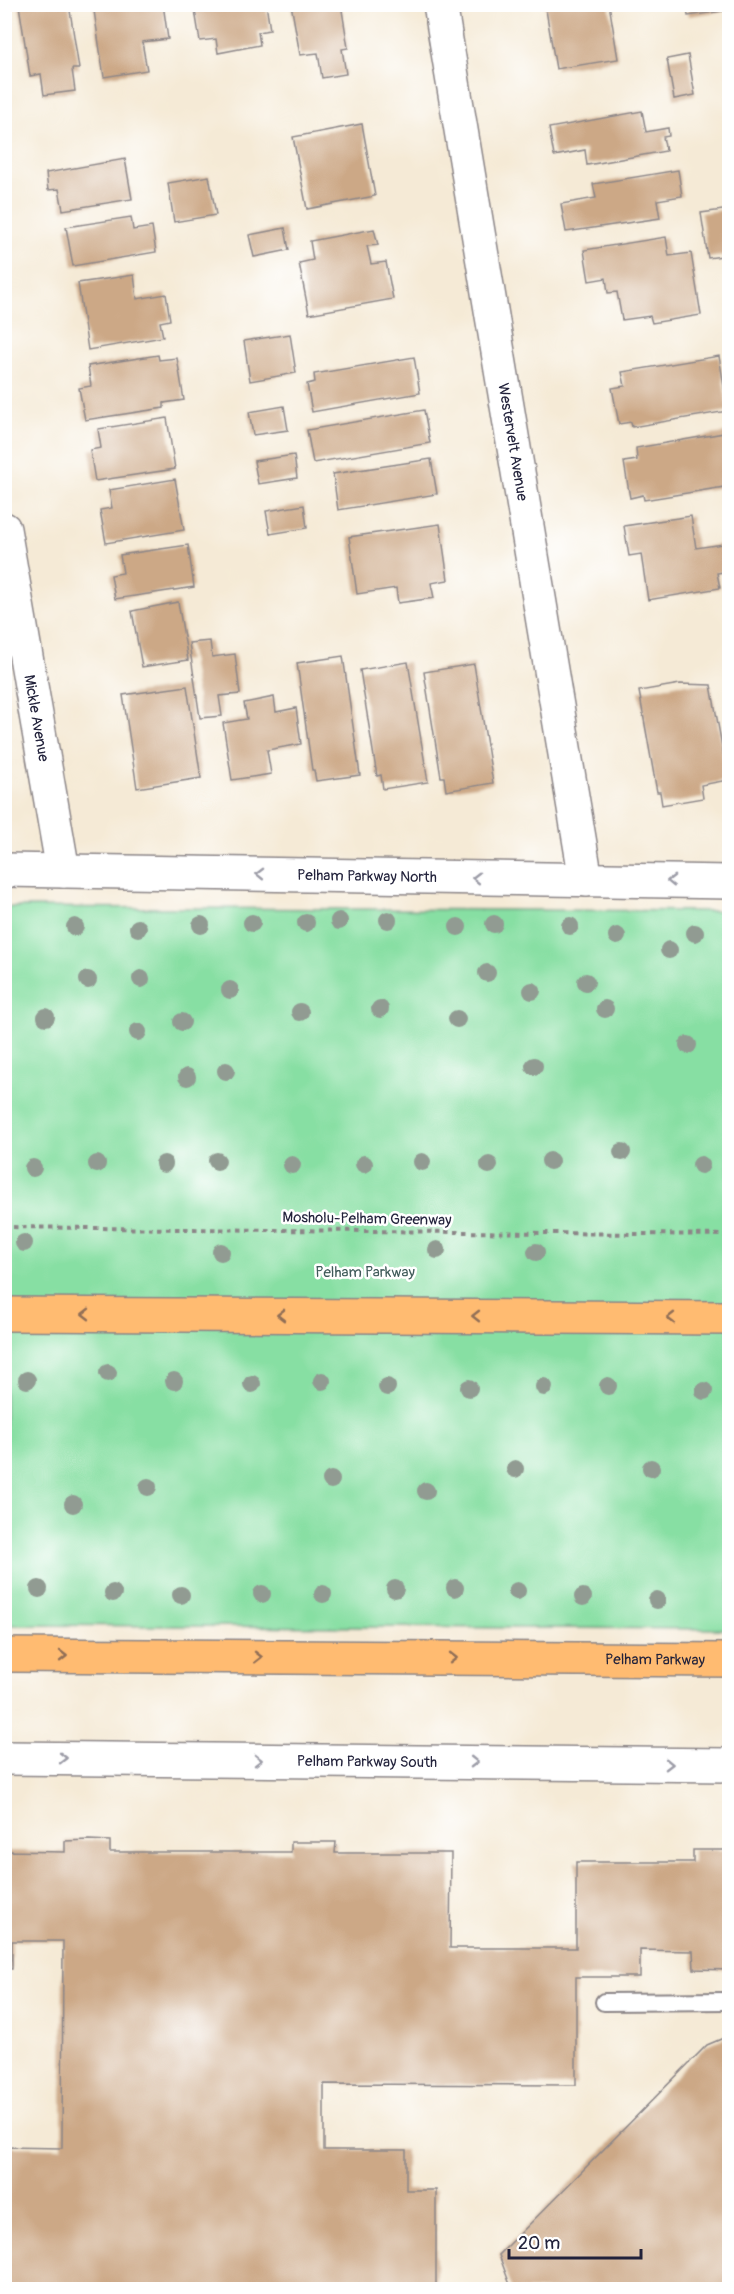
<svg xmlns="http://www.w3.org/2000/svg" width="734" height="2294" font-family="Pangolin,sans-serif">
<rect width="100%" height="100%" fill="#fff"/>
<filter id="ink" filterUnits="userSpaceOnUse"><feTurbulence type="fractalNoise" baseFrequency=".0167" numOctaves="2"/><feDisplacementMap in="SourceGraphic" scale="12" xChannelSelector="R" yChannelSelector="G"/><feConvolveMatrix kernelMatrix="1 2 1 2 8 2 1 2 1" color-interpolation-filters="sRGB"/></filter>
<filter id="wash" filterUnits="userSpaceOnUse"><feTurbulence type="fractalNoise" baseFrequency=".008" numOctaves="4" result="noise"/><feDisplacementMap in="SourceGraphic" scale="24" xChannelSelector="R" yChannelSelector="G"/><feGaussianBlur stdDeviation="1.35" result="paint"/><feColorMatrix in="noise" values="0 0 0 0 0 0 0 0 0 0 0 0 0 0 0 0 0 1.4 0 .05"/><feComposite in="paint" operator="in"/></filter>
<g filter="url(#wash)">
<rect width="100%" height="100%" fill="#f5ead6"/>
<!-- green -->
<path fill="#87dfa3" stroke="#54806f" stroke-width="1.5" d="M 4,907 L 729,911 L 729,1629 L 5,1625 Z"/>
<g id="blocks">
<!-- building -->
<path fill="#cca886" d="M 69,4 L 79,69 L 72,69 L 75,91 L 44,95 L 41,74 L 30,76 L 19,5 Z
M 93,4 L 163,4 L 168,39 L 142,42 L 147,70 L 104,77 Z
M 194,4 L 266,4 L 270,30 L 258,32 L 260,45 L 218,53 L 216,39 L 200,41 Z
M 291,4 L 341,4 L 348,48 L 342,49 L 346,74 L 322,78 L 318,53 L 300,55 Z
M 545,4 L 609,4 L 618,59 L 556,69 Z
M 686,4 L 730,4 L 730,10 L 688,16 Z
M 688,55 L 695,95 L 674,99 L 667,59 Z
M 642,111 L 646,132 L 668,128 L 669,136 L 663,137 L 666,151 L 587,165 L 585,150 L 554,156 L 549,128 Z
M 362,124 L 375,196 L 307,209 L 293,137 Z
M 125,159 L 132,199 L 63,210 L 59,189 L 48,190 L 46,173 Z
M 678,170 L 682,196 L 657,200 L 660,218 L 566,232 L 561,204 L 596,198 L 593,184 Z
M 209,176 L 216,215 L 174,222 L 168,183 Z
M 730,209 L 730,255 L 708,258 L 701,213 Z
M 131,217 L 133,230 L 152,227 L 156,252 L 73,266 L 66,227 Z
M 285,228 L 289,250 L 254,257 L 249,235 Z
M 374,229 L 378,245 L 367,246 L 371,264 L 386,262 L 393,299 L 309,314 L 299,263 L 313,260 L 310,241 Z
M 666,237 L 669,256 L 691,253 L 701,315 L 652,323 L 650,316 L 622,320 L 617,292 L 608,293 L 606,278 L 589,281 L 584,250 Z
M 134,275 L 137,299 L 166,294 L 170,320 L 160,322 L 163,337 L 88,350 L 78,283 Z
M 290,334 L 296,373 L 250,381 L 244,341 Z
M 158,355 L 159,360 L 177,358 L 184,400 L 164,403 L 164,408 L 85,420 L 79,388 L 91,386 L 88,366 Z
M 719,356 L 728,411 L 632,427 L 631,422 L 619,424 L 612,388 L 625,386 L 622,372 Z
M 414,357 L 420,393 L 312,412 L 307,384 L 315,382 L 314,374 Z
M 284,406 L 288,430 L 253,435 L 249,412 Z
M 424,410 L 430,443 L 313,463 L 307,430 Z
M 167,418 L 175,469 L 95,481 L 90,450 L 101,448 L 98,429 Z
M 730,432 L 730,486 L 644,500 L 643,495 L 630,498 L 624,462 L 637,460 L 636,448 Z
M 294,455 L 297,478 L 258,484 L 254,461 Z
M 431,459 L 437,494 L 338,510 L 333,474 Z
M 175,479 L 184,530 L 106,543 L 100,510 L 112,508 L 109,490 Z
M 304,505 L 307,528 L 270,534 L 266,511 Z
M 691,516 L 696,548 L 730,543 L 730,571 L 717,573 L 720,588 L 648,600 L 641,554 L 629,556 L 624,526 Z
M 440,524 L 448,580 L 431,583 L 434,598 L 398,603 L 396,588 L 357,594 L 349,537 Z
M 188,545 L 194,587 L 115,599 L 111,575 L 123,573 L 120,555 Z
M 178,602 L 188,660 L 142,667 L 132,611 Z
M 210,641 L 212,657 L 235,654 L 240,694 L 219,696 L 222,716 L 200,718 L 189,643 Z
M 343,656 L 360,775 L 316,781 L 314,770 L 312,770 L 297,663 Z
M 408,662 L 428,782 L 383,789 L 381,775 L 377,776 L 360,670 Z
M 474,664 L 493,783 L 446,791 L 444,777 L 441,777 L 424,672 Z
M 680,684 L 711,685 L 728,780 L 701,785 L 703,798 L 662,805 L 660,792 L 657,792 L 639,691 Z
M 187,686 L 201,778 L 137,788 L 123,695 Z
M 274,697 L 276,712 L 296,708 L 301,744 L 267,750 L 271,774 L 232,780 L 223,723 L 247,719 L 244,703 Z
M 89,1840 L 110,1841 L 110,1852 L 291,1852 L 291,1842 L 336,1842 L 335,1853 L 451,1853 L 450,1948 L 576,1948 L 576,1862 L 693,1862 L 693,1850 L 730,1850 L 730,1970 L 694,1969 L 693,1951 L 640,1950 L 640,1977 L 576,1977 L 576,2085 L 324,2084 L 324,2150 L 406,2150 L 406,2190 L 436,2190 L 436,2290 L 4,2290 L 4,2147 L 62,2148 L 63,1941 L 12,1941 L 12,1969 L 4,1969 L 4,1851 L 65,1852 L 65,1841 Z
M 726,2037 L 730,2041 L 730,2290 L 512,2290 L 499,2255 L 707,2045 Z"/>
</g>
</g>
<g filter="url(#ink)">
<use href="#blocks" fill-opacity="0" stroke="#8c8688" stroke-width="1.5"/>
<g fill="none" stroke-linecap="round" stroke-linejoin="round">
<!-- lane casing -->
<g stroke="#8c8688" stroke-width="20">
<path id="lane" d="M 604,2002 L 730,2001"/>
</g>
<!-- street casing -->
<g stroke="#8c8688" stroke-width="36">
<g id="street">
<path id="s1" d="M 440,4 L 586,880"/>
<path id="s2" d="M 4,529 L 63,871"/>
<path id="s3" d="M 4,870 L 730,882"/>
<path id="s4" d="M 4,1758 L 730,1765"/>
</g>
</g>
<!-- primary casing -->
<g stroke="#8c8688" stroke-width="36">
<g id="primary">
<path d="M 4,1314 L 730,1318"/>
<path id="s5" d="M 4,1655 L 730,1660"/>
</g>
</g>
<!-- path -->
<path stroke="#8c8688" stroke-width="4" stroke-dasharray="4.5 4.5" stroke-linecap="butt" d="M 4,1227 L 730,1235"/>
<!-- lane -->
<use href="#lane" stroke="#fff" stroke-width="16"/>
<!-- street -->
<use href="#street" stroke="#fff" stroke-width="33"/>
<!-- primary -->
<use href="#primary" stroke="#ffbb71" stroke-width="33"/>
</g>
<!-- trees -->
<g fill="#919b92">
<circle cx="388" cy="920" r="9"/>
<circle cx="339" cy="921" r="9"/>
<circle cx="252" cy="923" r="9"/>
<circle cx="306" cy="923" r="9"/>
<circle cx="494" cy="924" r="9"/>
<circle cx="201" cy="925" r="9"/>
<circle cx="570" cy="926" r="9"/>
<circle cx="75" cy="927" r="9"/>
<circle cx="458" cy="927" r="9"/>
<circle cx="138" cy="928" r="9"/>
<circle cx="695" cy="933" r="9"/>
<circle cx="617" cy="936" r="9"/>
<circle cx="669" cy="950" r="9"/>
<circle cx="487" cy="973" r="9"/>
<circle cx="141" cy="979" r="9"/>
<circle cx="88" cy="980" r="9"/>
<circle cx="586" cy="982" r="9"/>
<circle cx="230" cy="990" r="9"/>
<circle cx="532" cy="991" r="9"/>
<circle cx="380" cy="1009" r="9"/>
<circle cx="605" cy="1009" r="9"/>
<circle cx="300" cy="1012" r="9"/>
<circle cx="46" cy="1017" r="9"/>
<circle cx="457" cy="1019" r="9"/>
<circle cx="182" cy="1022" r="9"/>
<circle cx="138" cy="1032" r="9"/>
<circle cx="688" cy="1045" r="9"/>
<circle cx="534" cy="1066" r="9"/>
<circle cx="226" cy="1071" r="9"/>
<circle cx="187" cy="1077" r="9"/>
<circle cx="622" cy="1152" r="9"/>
<circle cx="217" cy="1161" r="9"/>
<circle cx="550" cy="1161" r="9"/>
<circle cx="422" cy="1162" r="9"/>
<circle cx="97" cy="1164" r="9"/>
<circle cx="164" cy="1164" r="9"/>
<circle cx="364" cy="1164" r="9"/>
<circle cx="292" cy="1165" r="9"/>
<circle cx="489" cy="1165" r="9"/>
<circle cx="701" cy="1165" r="9"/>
<circle cx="33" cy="1168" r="9"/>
<circle cx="24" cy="1243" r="9"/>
<circle cx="437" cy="1250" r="9"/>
<circle cx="221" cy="1252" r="9"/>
<circle cx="536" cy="1252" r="9"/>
<circle cx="108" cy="1373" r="9"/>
<circle cx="27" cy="1380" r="9"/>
<circle cx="174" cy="1381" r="9"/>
<circle cx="322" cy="1381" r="9"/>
<circle cx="252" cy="1384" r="9"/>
<circle cx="608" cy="1386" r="9"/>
<circle cx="387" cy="1387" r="9"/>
<circle cx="544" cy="1387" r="9"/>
<circle cx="469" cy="1388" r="9"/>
<circle cx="704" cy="1391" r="9"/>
<circle cx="651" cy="1468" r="9"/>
<circle cx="515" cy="1469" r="9"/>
<circle cx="331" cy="1480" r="9"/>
<circle cx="148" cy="1487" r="9"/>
<circle cx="426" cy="1491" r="9"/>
<circle cx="73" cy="1504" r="9"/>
<circle cx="455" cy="1588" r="9"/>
<circle cx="39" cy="1589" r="9"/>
<circle cx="395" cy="1589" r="9"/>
<circle cx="517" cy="1591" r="9"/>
<circle cx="113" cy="1593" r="9"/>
<circle cx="262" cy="1594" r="9"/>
<circle cx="323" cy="1594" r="9"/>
<circle cx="181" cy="1595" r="9"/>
<circle cx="583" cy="1597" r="9"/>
<circle cx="657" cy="1600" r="9"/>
</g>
<!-- one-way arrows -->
<defs><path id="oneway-chevron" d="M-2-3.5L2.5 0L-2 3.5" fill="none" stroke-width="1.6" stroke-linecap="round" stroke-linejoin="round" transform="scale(1.5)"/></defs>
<g stroke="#9c9ca7">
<use href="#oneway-chevron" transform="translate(260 874) rotate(-179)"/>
<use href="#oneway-chevron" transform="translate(476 878) rotate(-179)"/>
<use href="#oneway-chevron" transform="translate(671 881) rotate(-179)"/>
<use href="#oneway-chevron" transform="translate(63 1758)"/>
<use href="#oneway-chevron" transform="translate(258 1760)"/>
<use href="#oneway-chevron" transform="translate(474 1762) rotate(1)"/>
<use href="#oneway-chevron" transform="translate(669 1764) rotate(1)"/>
</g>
<g stroke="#906e56">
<use href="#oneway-chevron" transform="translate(86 1314) rotate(-180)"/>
<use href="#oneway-chevron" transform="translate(281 1315) rotate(-180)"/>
<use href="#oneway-chevron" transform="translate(476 1316) rotate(-180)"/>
<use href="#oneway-chevron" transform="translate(671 1318) rotate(-180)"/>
<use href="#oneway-chevron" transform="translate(63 1656)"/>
<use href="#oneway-chevron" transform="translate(258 1657)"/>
<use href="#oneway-chevron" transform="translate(453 1658)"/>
</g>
</g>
<g text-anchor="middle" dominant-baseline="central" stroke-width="5" stroke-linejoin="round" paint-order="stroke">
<!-- street labels -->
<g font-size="15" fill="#22223b" stroke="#fff">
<text stroke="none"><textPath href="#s1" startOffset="444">Westervelt Avenue</textPath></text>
<text stroke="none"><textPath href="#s2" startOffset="192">Mickle Avenue</textPath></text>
<text stroke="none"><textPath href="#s3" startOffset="363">Pelham Parkway North</textPath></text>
<text transform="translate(367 1219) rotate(1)">Mosholu-Pelham Greenway</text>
<text stroke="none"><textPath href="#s5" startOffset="651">Pelham Parkway</textPath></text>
<text stroke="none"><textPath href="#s4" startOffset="363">Pelham Parkway South</textPath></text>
</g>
<!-- park labels -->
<g font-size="15" fill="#405b5a" stroke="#fff">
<text x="365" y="1272">Pelham Parkway</text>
</g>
</g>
<!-- margin -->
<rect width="734" height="2294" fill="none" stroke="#fff" stroke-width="24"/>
<!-- scale -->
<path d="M509 2249v9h132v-9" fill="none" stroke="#22223b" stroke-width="3"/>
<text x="518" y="2249" font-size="18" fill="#22223b" stroke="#ffffff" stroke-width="4.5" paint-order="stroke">20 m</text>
</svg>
